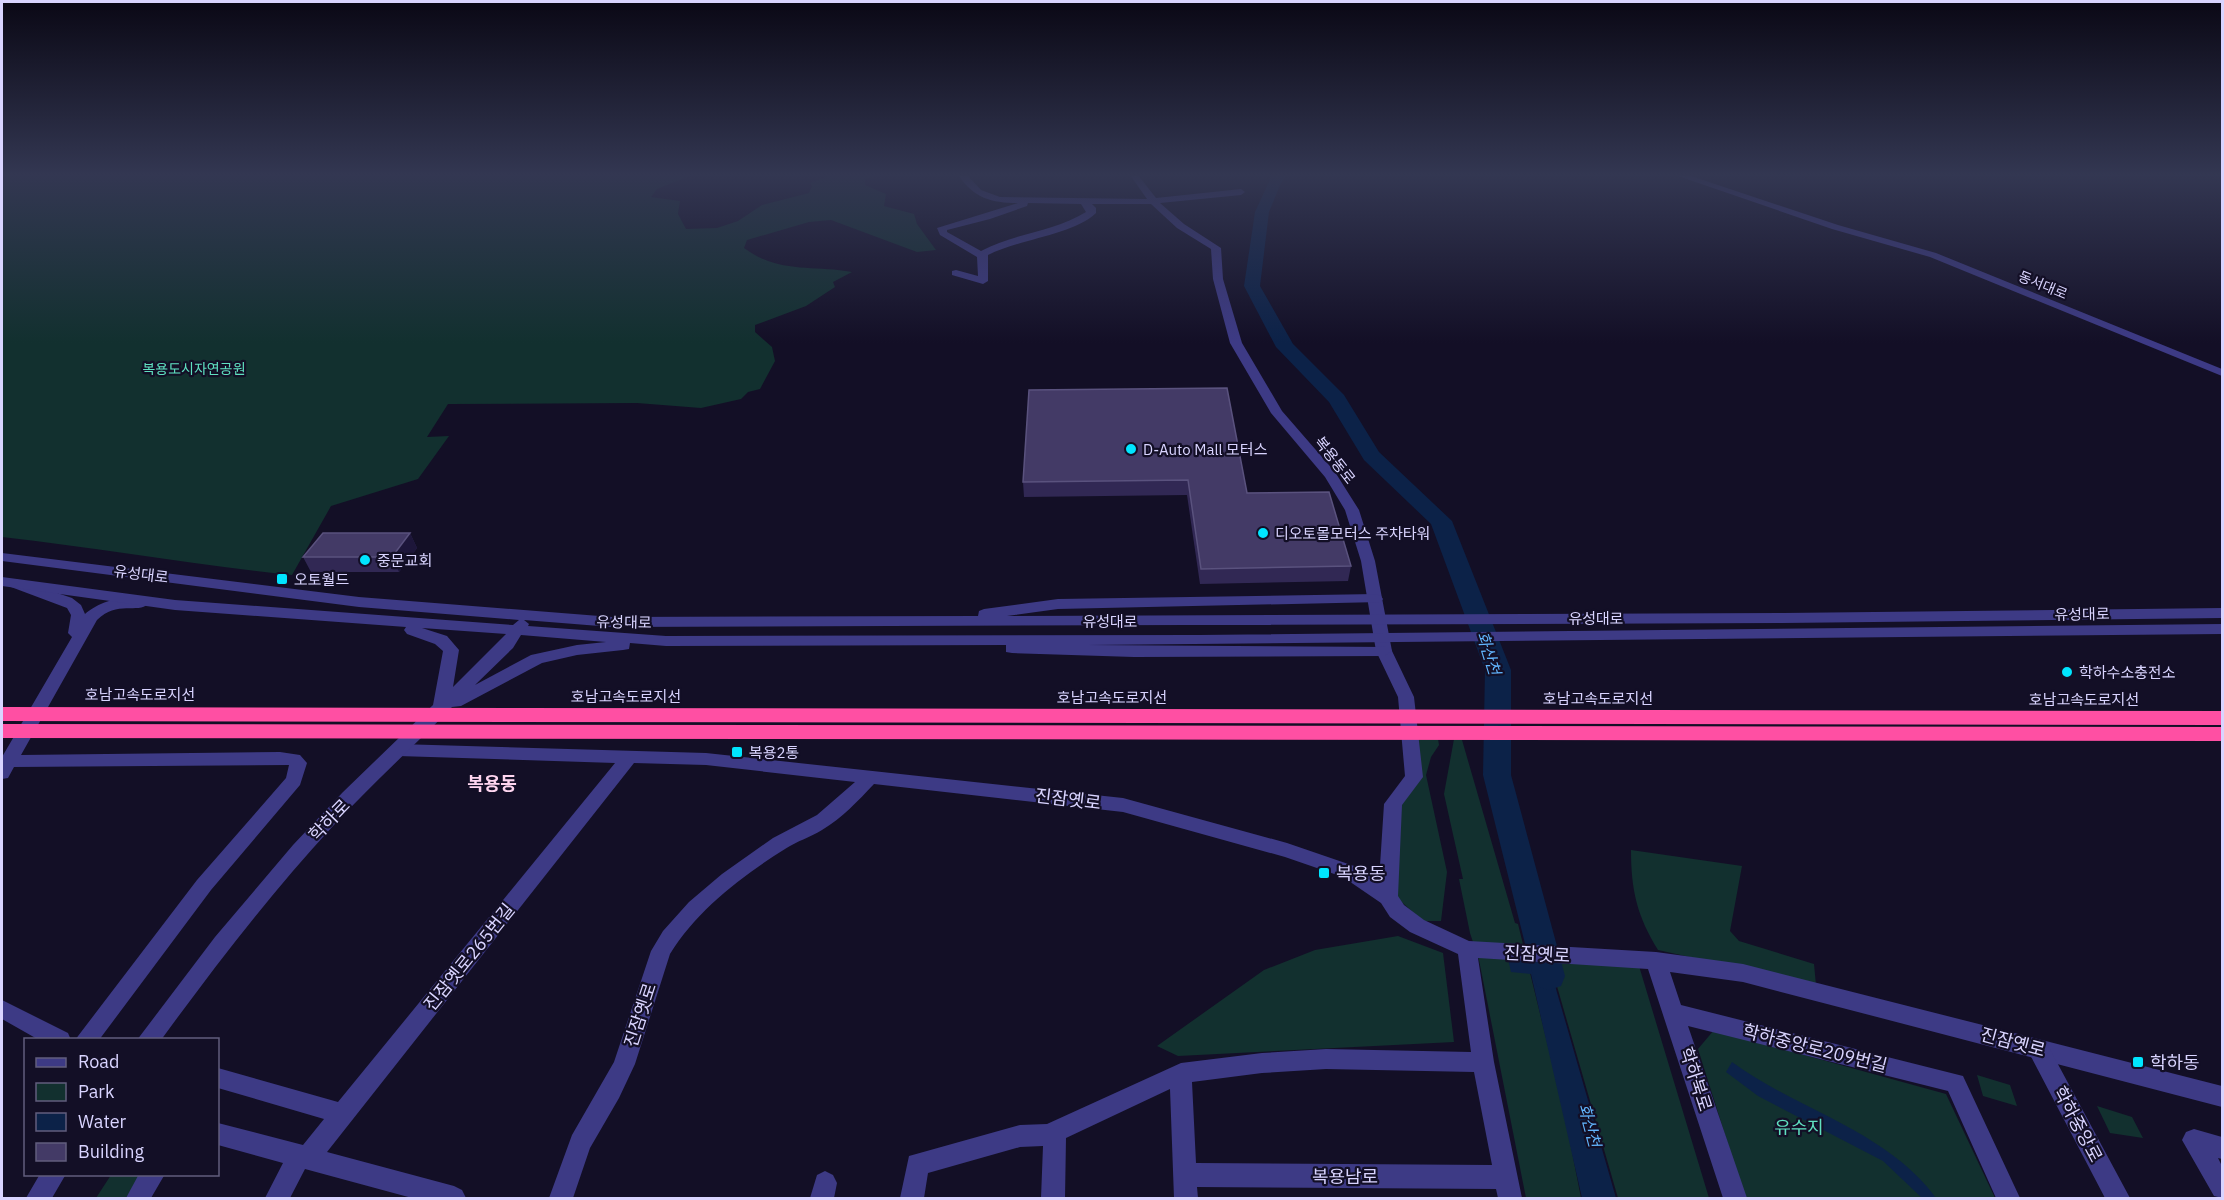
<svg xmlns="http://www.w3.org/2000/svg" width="2224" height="1200" font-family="'IBM Plex Sans','Noto Sans KR',sans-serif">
<rect width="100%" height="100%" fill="#130f26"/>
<!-- green -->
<path fill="#12302f" d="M 7,175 L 692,175 L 657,189 L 651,197 L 680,201 L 678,214 L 686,229 L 717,228 L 738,221 L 762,205 L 809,193 L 812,186 L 810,183 L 830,175 L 879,175 L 865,179 L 865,185 L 886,194 L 884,206 L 914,214 L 917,224 L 936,250 L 917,252 L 831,220 L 809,222 L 747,240 L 744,248 C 779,274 812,265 852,272 L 833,282 L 835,287 L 806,306 L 755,325 L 755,332 L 772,347 L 775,361 L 760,389 L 748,392 L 741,399 L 701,408 L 637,403 L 448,404 L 427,437 L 449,436 L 418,479 L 331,506 L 292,575 C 195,565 99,548 2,537 L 2,186 Z
M 1417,739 L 1438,739 L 1439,745 L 1431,757 L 1426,775 L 1447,872 L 1441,921 L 1423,921 L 1396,897 L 1400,805 Z
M 1454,739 L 1462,740 L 1515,923 L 1518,924 L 1564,1111 L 1581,1198 L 1526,1198 L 1479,960 L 1470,933 L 1459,879 L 1463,879 L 1444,794 Z
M 1631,850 L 1742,866 L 1730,931 L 1739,941 L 1814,964 L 1816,985 L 1658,950 C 1637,916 1631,890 1631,850 Z
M 1398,936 L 1443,953 L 1454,1042 L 1178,1056 L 1157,1046 L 1264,970 L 1315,950 Z
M 1550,962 L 1639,966 L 1709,1198 L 1618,1198 Z
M 1714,1030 L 1946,1094 L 1995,1198 L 1745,1198 L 1698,1049 Z
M 1977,1075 L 2010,1085 L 2017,1106 L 1983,1096 Z
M 2097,1106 L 2132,1117 L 2143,1138 L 2110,1133 Z
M 111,1175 L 141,1175 L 126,1198 L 96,1198 Z"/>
<!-- water -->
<path fill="#0c2248" d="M 1508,959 L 1548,961 L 1616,1198 L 1582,1198 L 1531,974 L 1511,972 Z
M 1732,1062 C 1797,1110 1886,1130 1936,1198 L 1922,1198 L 1883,1161 L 1758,1096 L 1726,1072 Z"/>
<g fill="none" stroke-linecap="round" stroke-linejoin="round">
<!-- river -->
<path fill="#0c2248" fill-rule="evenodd" d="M 1272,175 L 1287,175 L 1281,183 L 1269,212 L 1260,286 L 1293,344 L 1344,395 L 1379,452 L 1452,521 L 1511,670 L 1511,775 L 1565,976 L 1561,986 L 1549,990 L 1537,986 L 1533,976 L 1483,775 L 1485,670 L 1431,524 L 1364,460 L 1329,402 L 1276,347 L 1244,286 L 1255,212 Z"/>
<!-- minor -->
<path fill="#3d3a85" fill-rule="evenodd" d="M 958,175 L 967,175 L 981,190 L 1000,197 L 1147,199 L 1130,175 L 1138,175 L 1156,198 L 1241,189 L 1245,192 L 1241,195 L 1160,203 L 1184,224 L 1221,248 L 1223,279 L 1242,343 L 1282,411 L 1335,472 L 1359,510 L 1375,561 L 1392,651 L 1414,697 L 1423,777 L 1402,805 L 1398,896 L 1404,905 L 1424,920 L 1469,941 L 1656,952 L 1743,964 L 2222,1086 L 2222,1107 L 1743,982 L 1670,972 L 1681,1005 L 1963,1076 L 2020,1198 L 1996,1198 L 1948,1091 L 1688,1026 L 1747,1198 L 1723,1198 L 1648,969 L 1478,958 L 1494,1062 L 1522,1198 L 1498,1198 L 1496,1189 L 1197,1187 L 1198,1198 L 1174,1198 L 1170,1089 L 1066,1138 L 1065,1198 L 1041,1198 L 1043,1146 L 1020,1147 L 928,1173 L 924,1198 L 900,1198 L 909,1156 L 1020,1125 L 1047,1124 L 1181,1063 L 1262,1053 L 1326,1049 L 1471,1052 L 1458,954 L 1410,932 L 1390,917 L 1381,903 L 1343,877 L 1285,857 L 1123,812 L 874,784 C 858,801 842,818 822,830 C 811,837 797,841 785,849 C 742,876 697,910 670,954 L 635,1064 L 619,1098 L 590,1148 L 573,1198 L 549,1198 L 572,1135 L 614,1062 L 651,951 L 663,931 L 689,902 L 722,874 L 773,838 L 817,815 L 855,782 L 706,765 L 634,763 L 327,1152 L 454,1186 L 462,1190 L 466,1198 L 412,1198 L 305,1169 L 290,1198 L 265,1198 L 283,1163 L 218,1145 L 218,1123 L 303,1145 L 324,1119 L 218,1088 L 218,1068 L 338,1102 L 615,763 L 398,756 L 392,754 L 389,750 L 392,746 L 398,744 L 706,753 L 1123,798 L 1287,843 L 1357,867 L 1379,881 L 1384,804 L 1405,776 L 1398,697 L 1376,651 L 1361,561 L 1345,510 L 1325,477 L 1271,413 L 1230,343 L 1213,279 L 1211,249 L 1177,228 L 1151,204 L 1092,204 L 1096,208 L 1096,213 C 1073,235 1019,239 988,255 L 988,281 L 983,284 L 952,275 L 952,271 L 956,270 L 978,276 L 977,257 L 940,235 L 937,228 L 1018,203 C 991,203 974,198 958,175 ZM 1028,203 L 1081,204 L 1086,212 C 1054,232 1014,233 981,251 L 947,232 L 947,230 L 990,219 L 1027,206 ZM 1326,1069 L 1474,1072 L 1492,1165 L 1196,1163 L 1192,1082 L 1262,1073 Z
M 16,579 L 72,598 L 81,605 L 85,614 C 98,602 134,589 148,604 C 138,614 117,600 97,620 L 21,755 L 280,752 L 300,755 L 307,763 L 300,785 L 211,890 L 99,1040 L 75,1040 L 197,880 L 286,778 L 289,765 L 14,767 L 8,778 L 2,779 L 2,757 L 72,637 L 68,633 L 71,615 L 67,608 L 11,587 L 9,584 L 11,581 Z
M 2,1000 L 68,1033 L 71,1040 L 39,1040 L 2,1019 Z
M 2194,1129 L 2222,1137 L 2222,1159 L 2218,1158 L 2222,1166 L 2222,1198 L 2214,1196 L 2182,1140 L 2186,1132 Z
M 825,1171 L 833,1175 L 837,1183 L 834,1198 L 810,1198 L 817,1175 Z
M 139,1174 L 165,1174 L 151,1198 L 126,1198 Z"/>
<!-- tertiary -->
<path fill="#3d3a85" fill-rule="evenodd" d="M 1675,175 L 1688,175 L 1838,225 L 1936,253 L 2222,369 L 2222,376 L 1930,257 L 1832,229 Z
M 2,553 L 359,597 L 612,617 L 978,616 L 979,611 L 984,609 L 1058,599 L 1376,594 L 1381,596 L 1383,599 L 1381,602 L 1058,609 L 1007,616 L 1783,613 L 2222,608 L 2222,618 L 1783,623 L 612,627 L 524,620 L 529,624 L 528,626 L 666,636 L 1199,635 L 2222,624 L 2222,634 L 1089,645 L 1390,647 L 1392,651 L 1384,656 L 1134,657 L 1012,653 L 1006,652 L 1006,645 L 666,646 L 630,643 L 629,649 L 623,650 L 577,655 L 542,663 L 461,706 L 452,707 C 413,747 371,785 333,826 C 271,893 215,966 161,1040 L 137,1040 L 215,937 L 293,845 L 343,792 L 433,705 L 443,651 L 435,644 L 407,634 L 404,630 L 406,627 L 175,610 L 2,586 L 2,577 L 175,600 L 513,625 L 519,620 L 359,607 L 2,561 ZM 422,628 L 506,634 L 453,687 L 459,650 L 447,636 ZM 521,635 L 606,642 L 577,645 L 531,655 L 475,685 L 513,648 Z
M 2038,1039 L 2046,1042 L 2130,1198 L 2105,1198 L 2027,1049 L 2030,1042 Z
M 40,1174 L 66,1174 L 52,1198 L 26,1198 Z"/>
<!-- motorway -->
<path fill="#ff4fa3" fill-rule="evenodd" d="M 2,707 L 2222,711 L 2222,725 L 2,721 Z
M 2,724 L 2222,727 L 2222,741 L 2,738 Z"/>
</g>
<!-- wall -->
<path fill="#312854" d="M 1029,390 L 1351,566 L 1348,581 L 1200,584 L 1187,495 L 1024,497 L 1023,482 Z
M 410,533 L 417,548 L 399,572 L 311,572 L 303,557 Z"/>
<!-- shaded-wall -->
<path fill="#1d163a" d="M 410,533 L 417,548 L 399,572 L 392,557 Z"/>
<!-- building -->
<path fill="#433a66" stroke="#5a527e" stroke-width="1.5" d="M 1227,388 L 1247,493 L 1329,492 L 1351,566 L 1201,569 L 1188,480 L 1023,482 L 1029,390 Z
M 323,533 L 410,533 L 392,557 L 303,557 Z"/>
<!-- sky -->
<linearGradient id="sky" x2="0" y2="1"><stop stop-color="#0a0815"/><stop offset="0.51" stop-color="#333752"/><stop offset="1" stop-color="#333752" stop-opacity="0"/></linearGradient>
<rect width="2224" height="343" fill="url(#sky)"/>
<!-- markers -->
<g fill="#00e5ff" stroke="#130f26" stroke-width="2">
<circle cx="1131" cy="449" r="6"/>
<circle cx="1263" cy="533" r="6"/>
<circle cx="365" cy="560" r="6"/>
<rect x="276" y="573" width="12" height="12" rx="3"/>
<circle cx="2067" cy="672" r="6"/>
<rect x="731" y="746" width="12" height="12" rx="3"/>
<rect x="1318" y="867" width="12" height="12" rx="3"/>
<rect x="2132" y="1056" width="12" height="12" rx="3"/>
</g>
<g text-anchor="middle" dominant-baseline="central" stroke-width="4.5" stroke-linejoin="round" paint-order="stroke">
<!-- far-street labels -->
<g font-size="14" fill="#d9d4ff" stroke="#130f26">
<text transform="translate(2043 285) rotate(22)">동서대로</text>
</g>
<!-- far-park labels -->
<g font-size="14" fill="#5fe0c0" stroke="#130f26">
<text x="194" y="369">복용도시자연공원</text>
</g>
<!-- poi labels -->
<g font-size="15" fill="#d9d4ff" stroke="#130f26" text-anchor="start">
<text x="1143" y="449">D-Auto Mall 모터스</text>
<text x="1275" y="533">디오토몰모터스 주차타워</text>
<text x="377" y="560">중문교회</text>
<text x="294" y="579">오토월드</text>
<text x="2079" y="672">학하수소충전소</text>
<text x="749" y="752">복용2통</text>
</g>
<!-- street labels -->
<g font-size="15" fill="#d9d4ff" stroke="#130f26">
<text transform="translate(1335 460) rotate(52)">복용동로</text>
<text transform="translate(141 574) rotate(7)">유성대로</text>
<text transform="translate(2082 614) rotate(-1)">유성대로</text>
<text x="1596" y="618">유성대로</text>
<text x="1110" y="621">유성대로</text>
<text transform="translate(624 622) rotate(1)">유성대로</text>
<text x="140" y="694">호남고속도로지선</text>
<text x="626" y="696">호남고속도로지선</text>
<text x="1112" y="697">호남고속도로지선</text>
<text x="1598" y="698">호남고속도로지선</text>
<text x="2084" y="699">호남고속도로지선</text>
</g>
<!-- water labels -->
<g font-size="16" font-style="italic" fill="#62b6ff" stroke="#130f26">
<text transform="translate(1489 653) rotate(73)">화산천</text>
<text transform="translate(1590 1125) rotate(75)">화산천</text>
</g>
<!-- quarter labels -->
<g font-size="18" font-weight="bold" fill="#ffd6f0" stroke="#130f26">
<text x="492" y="783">복용동</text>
</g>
<!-- near-street labels -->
<g font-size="18" fill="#d9d4ff" stroke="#130f26">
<text transform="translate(1068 799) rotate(7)">진잠옛로</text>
<text transform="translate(329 820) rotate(-46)">학하로</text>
<text transform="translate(1537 954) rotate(3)">진잠옛로</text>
<text transform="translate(469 957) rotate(-51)">진잠옛로265번길</text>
<text transform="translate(640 1015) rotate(-72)">진잠옛로</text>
<text transform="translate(2013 1042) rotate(15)">진잠옛로</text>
<text transform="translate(1815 1048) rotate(14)">학하중앙로209번길</text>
<text transform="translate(1696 1079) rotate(72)">학하북로</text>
<text transform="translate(2078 1124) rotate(62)">학하중앙로</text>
<text x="1345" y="1176">복용남로</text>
</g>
<!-- near-poi labels -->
<g font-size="18" fill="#d9d4ff" stroke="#130f26" text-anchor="start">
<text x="1336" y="873">복용동</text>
<text x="2150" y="1062">학하동</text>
</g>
<!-- near-park labels -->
<g font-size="18" fill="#5fe0c0" stroke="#130f26">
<text x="1799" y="1127">유수지</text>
</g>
</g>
<!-- border -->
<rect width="2224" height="1200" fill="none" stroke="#d9d4ff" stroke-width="6"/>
<!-- legend -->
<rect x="24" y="1038" width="195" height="138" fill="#130f26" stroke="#625e7d" stroke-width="1.5"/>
<rect x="36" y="1058" width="30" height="9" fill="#3d3a85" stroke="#625e7d" stroke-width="1.5"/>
<text x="78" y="1068" font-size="18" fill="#d9d4ff">Road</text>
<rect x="36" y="1083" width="30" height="18" fill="#12302f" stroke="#625e7d" stroke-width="1.5"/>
<text x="78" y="1098" font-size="18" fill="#d9d4ff">Park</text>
<rect x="36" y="1113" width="30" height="18" fill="#0c2248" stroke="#625e7d" stroke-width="1.5"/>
<text x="78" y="1128" font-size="18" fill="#d9d4ff">Water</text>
<rect x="36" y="1143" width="30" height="18" fill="#433a66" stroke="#625e7d" stroke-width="1.5"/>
<text x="78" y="1158" font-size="18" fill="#d9d4ff">Building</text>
</svg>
